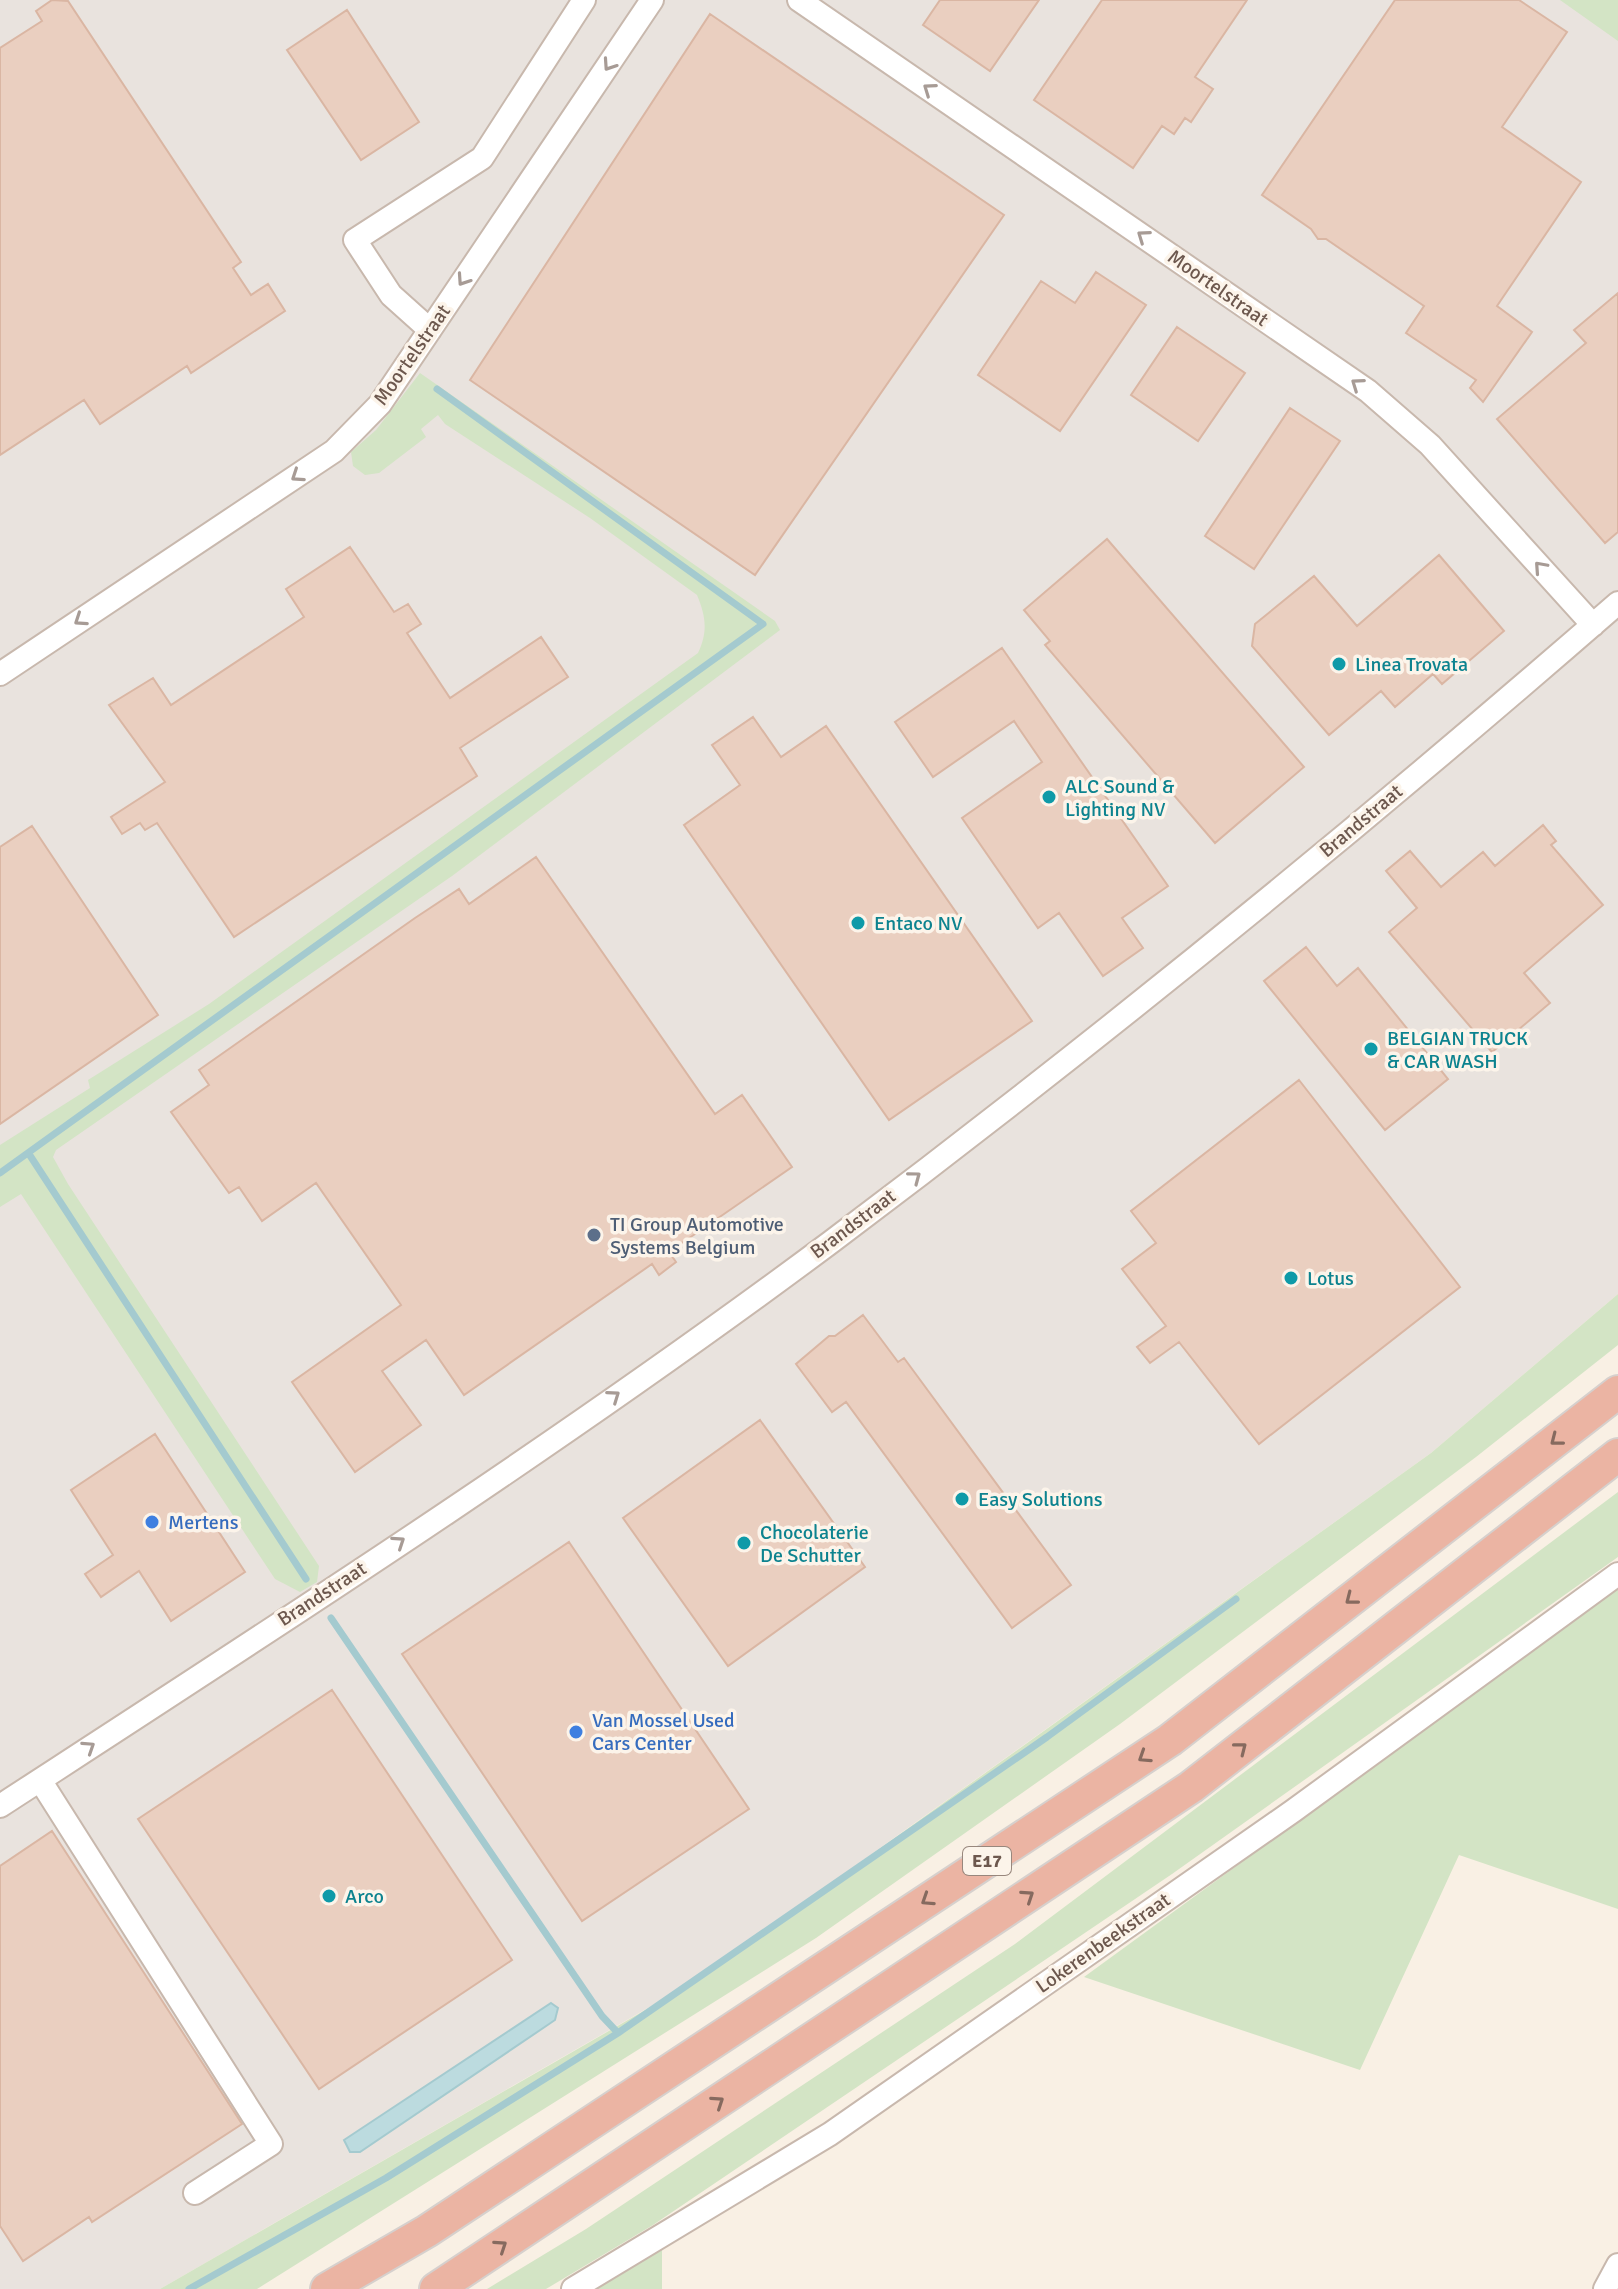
<svg xmlns="http://www.w3.org/2000/svg" width="1618" height="2289" font-family="Signika,sans-serif">
<rect width="100%" height="100%" fill="#f9f0e4"/>
<!-- industrial -->
<path fill="#e9e3de" d="M 0,0 L 1618,0 L 1618,1294 L 1431,1453 L 693,1982 L 160,2289 L 0,2289 Z"/>
<!-- green -->
<path fill="#d3e4c5" d="M 1560,0 L 1618,0 L 1618,41 Z
M 420,373 L 775,621 L 780,630 L 452,876 L 56,1150 L 53,1157 L 68,1184 L 319,1566 L 317,1582 L 300,1592 L 275,1579 L 21,1194 L 0,1207 L 0,1145 L 90,1088 L 88,1080 L 209,1004 L 698,653 C 708,632 706,617 697,595 L 590,518 L 445,424 L 438,415 L 421,429 L 426,437 L 379,473 L 365,475 L 353,466 L 351,452 L 376,430 Z
M 1618,1294 L 1618,1345 L 1476,1457 L 1120,1724 L 816,1938 L 257,2289 L 160,2289 L 694,1982 L 1431,1453 Z
M 1618,1492 L 1618,1557 L 1172,1874 L 653,2225 L 546,2289 L 487,2289 L 586,2229 L 1015,1944 Z
M 1618,1588 L 1618,1909 L 1459,1855 L 1360,2070 L 1084,1977 Z
M 662,2249 L 662,2289 L 595,2289 Z"/>
<!-- water -->
<path fill="#bcdbdf" stroke="#a4cacf" stroke-width="2" d="M 551,2003 L 558,2008 L 555,2020 L 360,2152 L 350,2152 L 344,2140 Z"/>
<g fill="none" stroke-linecap="round" stroke-linejoin="round">
<!-- stream -->
<path stroke="#a4cacf" stroke-width="7" d="M 29,1154 L 306,1579
M 0,1173 L 763,624 L 437,389
M 618,2033 L 1047,1737 L 1236,1599
M 189,2289 L 386,2178 L 618,2033 L 602,2016 L 331,1618"/>
</g>
<!-- building -->
<path fill="#eacfc0" stroke="#dab6a3" stroke-width="2" d="M 52,0 L 68,1 L 241,262 L 233,268 L 251,295 L 268,284 L 285,311 L 191,373 L 187,366 L 100,424 L 84,400 L 0,455 L 0,48 L 42,21 L 36,11 Z
M 940,0 L 1039,0 L 990,71 L 923,25 Z
M 1102,0 L 1247,0 L 1195,77 L 1213,89 L 1191,122 L 1185,118 L 1174,134 L 1162,126 L 1133,168 L 1034,100 Z
M 1395,0 L 1519,0 L 1567,32 L 1502,127 L 1581,182 L 1497,306 L 1532,332 L 1483,402 L 1470,388 L 1476,380 L 1406,333 L 1424,306 L 1326,239 L 1318,239 L 1311,229 L 1262,195 Z
M 347,10 L 419,122 L 361,160 L 287,50 Z
M 710,14 L 1004,215 L 755,575 L 470,380 Z
M 1096,272 L 1146,305 L 1060,431 L 978,375 L 1041,281 L 1075,303 Z
M 1618,293 L 1618,532 L 1605,543 L 1497,419 L 1586,343 L 1574,330 Z
M 1177,327 L 1245,373 L 1198,441 L 1131,395 Z
M 1290,408 L 1340,441 L 1254,569 L 1205,536 Z
M 1107,539 L 1304,767 L 1215,843 L 1045,645 L 1050,641 L 1024,610 Z
M 350,547 L 394,612 L 408,604 L 421,624 L 407,633 L 450,698 L 541,637 L 568,677 L 460,748 L 477,776 L 234,937 L 157,823 L 145,830 L 140,823 L 122,834 L 111,817 L 165,782 L 109,705 L 153,678 L 171,705 L 304,617 L 286,589 Z
M 1439,555 L 1504,631 L 1442,684 L 1433,674 L 1395,707 L 1381,691 L 1329,735 L 1252,646 L 1255,624 L 1314,576 L 1357,626 Z
M 1002,648 L 1168,886 L 1122,918 L 1143,948 L 1103,976 L 1059,913 L 1038,928 L 962,818 L 1042,762 L 1014,721 L 933,777 L 895,722 Z
M 753,717 L 781,757 L 826,726 L 1032,1021 L 889,1120 L 684,825 L 740,785 L 712,745 Z
M 1543,825 L 1556,841 L 1551,845 L 1603,905 L 1524,973 L 1550,1003 L 1492,1052 L 1389,932 L 1417,908 L 1386,871 L 1410,851 L 1441,887 L 1483,852 L 1495,866 Z
M 32,826 L 158,1015 L 0,1124 L 0,847 Z
M 536,857 L 715,1114 L 742,1095 L 792,1167 L 669,1252 L 676,1262 L 659,1275 L 652,1264 L 464,1395 L 426,1340 L 382,1371 L 421,1425 L 355,1472 L 292,1382 L 401,1305 L 316,1183 L 262,1221 L 239,1187 L 229,1193 L 171,1112 L 209,1085 L 199,1070 L 415,918 L 459,889 L 469,904 Z
M 1306,947 L 1337,986 L 1358,968 L 1448,1079 L 1385,1130 L 1264,981 Z
M 1299,1080 L 1460,1287 L 1259,1444 L 1179,1342 L 1150,1363 L 1137,1347 L 1166,1326 L 1122,1269 L 1156,1243 L 1131,1211 Z
M 863,1315 L 898,1362 L 904,1358 L 1071,1585 L 1012,1628 L 846,1402 L 832,1412 L 796,1364 L 829,1336 L 835,1336 Z
M 760,1420 L 865,1567 L 728,1666 L 623,1518 Z
M 155,1434 L 245,1572 L 171,1621 L 139,1571 L 101,1597 L 85,1574 L 113,1555 L 71,1490 Z
M 569,1542 L 749,1809 L 582,1921 L 402,1654 Z
M 332,1690 L 512,1960 L 319,2089 L 138,1819 Z
M 52,1831 L 242,2124 L 92,2222 L 89,2217 L 23,2261 L 0,2226 L 0,1866 Z"/>
<g fill="none" stroke-linecap="round" stroke-linejoin="round">
<!-- minor casing -->
<g stroke="#c8b8ad" stroke-width="26">
<path id="minor" d="M 799,0 L 1368,391 L 1430,445 L 1593,625
M 430,330 L 391,295 L 355,240 L 482,158 L 584,0
M 0,674 L 334,451 L 380,404 L 652,0
M 40,1780 L 271,2144 L 195,2193
M 0,1806 C 280,1624 563,1442 831,1242 C 1101,1039 1363,825 1618,603
M 573,2289 L 830,2134 L 1293,1811 L 1618,1574
M 1605,2289 L 1618,2265"/>
</g>
<!-- highway casing -->
<g stroke="#d6d0cd" stroke-width="36">
<path id="highway" d="M 327,2289 L 427,2231 L 1170,1740 L 1618,1392
M 436,2289 L 1191,1787 L 1618,1455"/>
</g>
<!-- minor -->
<use href="#minor" stroke="#fff" stroke-width="22"/>
<!-- highway -->
<use href="#highway" stroke="#ebb4a3" stroke-width="32"/>
</g>
<!-- one-way arrows -->
<defs><path id="oneway-chevron" d="M-2-3.5L2.5 0L-2 3.5" fill="none" stroke-width="1.6" stroke-linecap="round" stroke-linejoin="round" transform="scale(2)"/></defs>
<g stroke="#a79b95">
<use href="#oneway-chevron" transform="translate(609 65) rotate(124)"/>
<use href="#oneway-chevron" transform="translate(929 89) rotate(-145)"/>
<use href="#oneway-chevron" transform="translate(1143 236) rotate(-145)"/>
<use href="#oneway-chevron" transform="translate(463 280) rotate(124)"/>
<use href="#oneway-chevron" transform="translate(1357 384) rotate(-145)"/>
<use href="#oneway-chevron" transform="translate(297 476) rotate(146)"/>
<use href="#oneway-chevron" transform="translate(1540 567) rotate(-132)"/>
<use href="#oneway-chevron" transform="translate(80 620) rotate(146)"/>
<use href="#oneway-chevron" transform="translate(915 1177) rotate(-37)"/>
<use href="#oneway-chevron" transform="translate(614 1396) rotate(-35)"/>
<use href="#oneway-chevron" transform="translate(399 1542) rotate(-34)"/>
<use href="#oneway-chevron" transform="translate(89 1747) rotate(-33)"/>
</g>
<g stroke="#866a5f">
<use href="#oneway-chevron" transform="translate(1556 1440) rotate(142)"/>
<use href="#oneway-chevron" transform="translate(1351 1599) rotate(142)"/>
<use href="#oneway-chevron" transform="translate(1241 1748) rotate(-38)"/>
<use href="#oneway-chevron" transform="translate(1144 1757) rotate(147)"/>
<use href="#oneway-chevron" transform="translate(1028 1896) rotate(-34)"/>
<use href="#oneway-chevron" transform="translate(927 1900) rotate(147)"/>
<use href="#oneway-chevron" transform="translate(718 2102) rotate(-34)"/>
<use href="#oneway-chevron" transform="translate(501 2246) rotate(-34)"/>
</g>
<!-- markers -->
<g fill="#0f9aa8" stroke="#fcf4ea" stroke-width="3">
<circle cx="1339" cy="664" r="8"/>
<circle cx="1049" cy="797" r="8"/>
<circle cx="858" cy="923" r="8"/>
<circle cx="1371" cy="1049" r="8"/>
<circle cx="1291" cy="1278" r="8"/>
<circle cx="962" cy="1499" r="8"/>
<circle cx="744" cy="1543" r="8"/>
<circle cx="329" cy="1896" r="8"/>
</g>
<circle fill="#5c6f8a" stroke="#fcf4ea" stroke-width="3" cx="594" cy="1235" r="8"/>
<g fill="#3f7fe0" stroke="#fcf4ea" stroke-width="3">
<circle cx="152" cy="1522" r="8"/>
<circle cx="576" cy="1732" r="8"/>
</g>
<g text-anchor="middle" dominant-baseline="central" stroke-width="7" stroke-linejoin="round" paint-order="stroke">
<!-- shield labels -->
<rect fill="#fcf4ea" stroke="#98877d" stroke-width="2" x="963" y="1847" width="48" height="28" rx="6"/>
<g font-size="18" font-weight="bold" fill="#6d584e">
<text x="987" y="1861">E17</text>
</g>
<!-- street labels -->
<g font-size="20" fill="#6d584e" stroke="#fcf4ea">
<text transform="translate(1218 288) rotate(35)">Moortelstraat</text>
<text transform="translate(412 355) rotate(-55)">Moortelstraat</text>
<text transform="translate(1361 821) rotate(-40)">Brandstraat</text>
<text transform="translate(853 1224) rotate(-37)">Brandstraat</text>
<text transform="translate(322 1594) rotate(-33)">Brandstraat</text>
<text transform="translate(1103 1943) rotate(-35)">Lokerenbeekstraat</text>
</g>
<!-- culture labels -->
<g font-size="20" fill="#0d838f" stroke="#fcf4ea" text-anchor="start">
<text x="1355" y="664">Linea Trovata</text>
<text x="1065" y="786">ALC Sound &amp;<tspan x="1065" dy="23">Lighting NV</tspan></text>
<text x="874" y="923">Entaco NV</text>
<text x="1387" y="1038">BELGIAN TRUCK<tspan x="1387" dy="23">&amp; CAR WASH</tspan></text>
<text x="1307" y="1278">Lotus</text>
<text x="978" y="1499">Easy Solutions</text>
<text x="760" y="1532">Chocolaterie<tspan x="760" dy="23">De Schutter</tspan></text>
<text x="345" y="1896">Arco</text>
</g>
<!-- service labels -->
<g font-size="20" fill="#4e5e75" stroke="#fcf4ea" text-anchor="start">
<text x="610" y="1224">TI Group Automotive<tspan x="610" dy="23">Systems Belgium</tspan></text>
</g>
<!-- shop labels -->
<g font-size="20" fill="#366cbe" stroke="#fcf4ea" text-anchor="start">
<text x="168" y="1522">Mertens</text>
<text x="592" y="1720">Van Mossel Used<tspan x="592" dy="23">Cars Center</tspan></text>
</g>
</g>
</svg>
